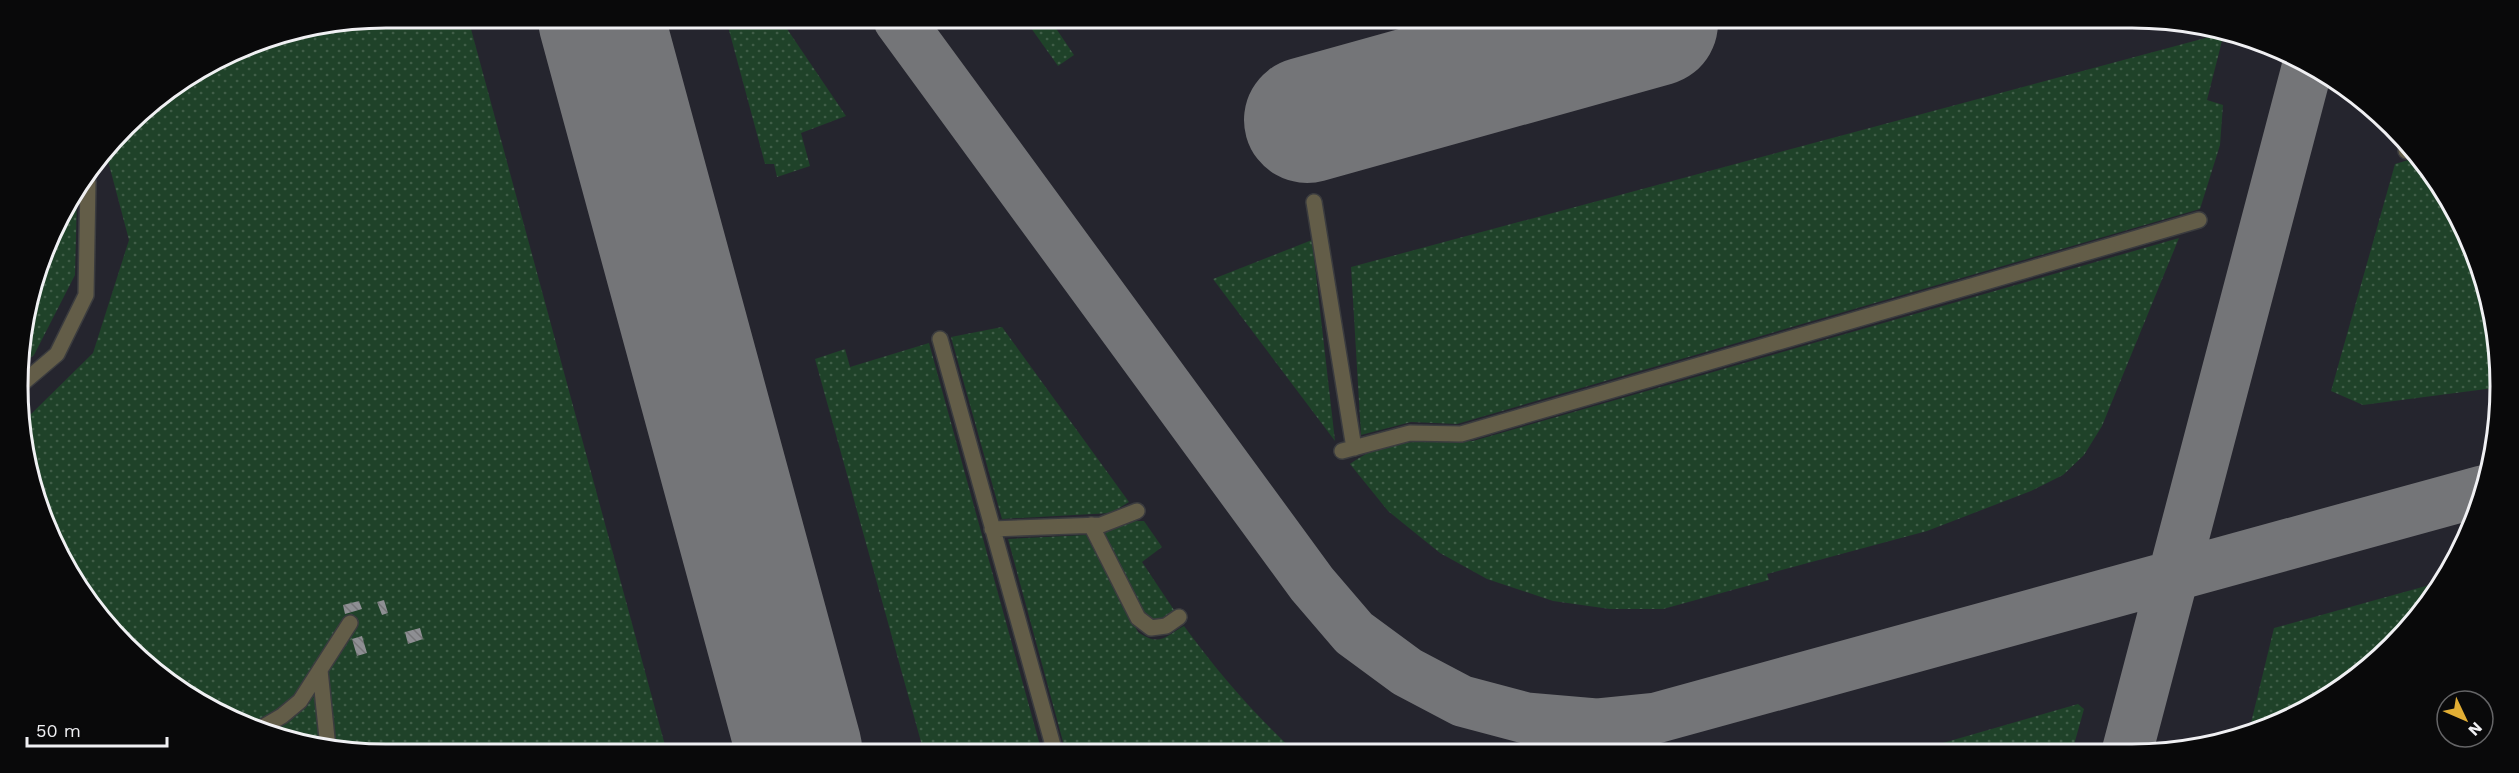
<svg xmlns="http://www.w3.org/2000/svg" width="2519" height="773" font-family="'Work Sans',sans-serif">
<defs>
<pattern id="green-dots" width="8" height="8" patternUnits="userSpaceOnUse" patternTransform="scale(1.5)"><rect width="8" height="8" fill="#1f4229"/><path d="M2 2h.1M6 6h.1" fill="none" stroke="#405e48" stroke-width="1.8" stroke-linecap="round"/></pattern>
<pattern id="building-back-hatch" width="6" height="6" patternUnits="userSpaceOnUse" patternTransform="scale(1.5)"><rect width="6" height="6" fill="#8e8f93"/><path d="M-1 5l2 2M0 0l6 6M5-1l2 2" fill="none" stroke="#767679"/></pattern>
</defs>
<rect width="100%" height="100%" fill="#1e1f22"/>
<!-- built -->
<path fill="#25252e" d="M 387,18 L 2205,25 L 2338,80 L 2439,182 L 2494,315 L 2494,459 L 2452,570 L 2393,647 L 2295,717 L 2181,752 L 314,748 L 181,693 L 80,592 L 30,482 L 21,339 L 56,223 L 143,110 L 246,46 Z"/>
<!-- green -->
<path fill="url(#green-dots)" d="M 387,18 L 468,18 L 666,749 L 314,748 L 181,693 L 80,592 L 30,482 L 26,419 L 93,353 L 129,240 L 107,157 L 143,110 L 246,46 Z
M 726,19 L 781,20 L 846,116 L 801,133 L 810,166 L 777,177 L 774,164 L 765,164 Z
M 1026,21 L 1051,21 L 1074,55 L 1058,66 Z
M 2224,33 L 2207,100 L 2223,105 L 2220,145 L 2200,209 L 1457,424 L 1411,422 L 1361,435 L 1351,267 Z
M 2415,158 L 2439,182 L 2494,315 L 2494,388 L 2363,405 L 2331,391 L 2395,164 Z
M 77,197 L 75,275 L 34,355 L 23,364 L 21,339 L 56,223 Z
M 2179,238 L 2102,426 L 2084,455 L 2063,475 L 2031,491 L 1927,531 L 1767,574 L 1769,580 L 1663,609 L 1610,609 L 1553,601 L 1487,579 L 1440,553 L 1388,511 L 1350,464 C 1384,438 1432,440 1473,441 Z
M 1312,240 L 1335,441 L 1213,279 Z
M 1002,327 L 1129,502 L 1111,513 L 1002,519 L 951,337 Z
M 929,343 L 1041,749 L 923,749 L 815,359 L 845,349 L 850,367 Z
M 1135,521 L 1144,521 L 1162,547 L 1142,562 L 1174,610 C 1164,617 1158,623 1146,619 L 1102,539 L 1104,532 Z
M 1086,535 L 1138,632 C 1160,647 1164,637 1184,626 C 1217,671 1252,712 1293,750 L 1065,749 L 1008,539 Z
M 2444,581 L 2393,647 L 2295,717 L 2249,731 L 2274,628 Z
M 2078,704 L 2084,709 L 2072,752 L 1915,751 Z"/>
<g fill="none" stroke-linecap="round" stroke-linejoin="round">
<!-- taxiway -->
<path stroke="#747578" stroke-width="51" d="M 899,20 L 1312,584 L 1354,633 L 1407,672 L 1462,701 L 1526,718 L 1596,724 L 1656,718 L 2482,491
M 2127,752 L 2307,68"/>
<!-- runway -->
<path stroke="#747578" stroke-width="126" d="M 601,19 L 799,749
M 1307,120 L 1655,23"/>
</g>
<!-- building -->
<path fill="url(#building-back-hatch)" d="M 384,600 L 388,613 L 382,615 L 377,602 Z
M 359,601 L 362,609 L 345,614 L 343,605 Z
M 420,628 L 423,639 L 408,644 L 405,632 Z
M 362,636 L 367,653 L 357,656 L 352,639 Z"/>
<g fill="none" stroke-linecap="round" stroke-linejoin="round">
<!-- minor casing -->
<g stroke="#3b3c3f" stroke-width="18">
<path id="minor" d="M 2406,151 L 2408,151
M 1314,202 L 1354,448
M 940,339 L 1054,749
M 24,382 L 57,354 L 86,295 L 88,182
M 1342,451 L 1410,433 L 1461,434 L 2199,220
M 1091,525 L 1138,618 L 1151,628 L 1166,626 L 1179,617
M 992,529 L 1101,525 L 1137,511
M 320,670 L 328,748
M 263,727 L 282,716 L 300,701 L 350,623"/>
</g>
<!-- minor -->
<use href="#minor" stroke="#635d48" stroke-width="15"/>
</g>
<!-- crop -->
<path d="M0 0H2519V773H0ZM386 28H2132A358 358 0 0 1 2490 386V386A358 358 0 0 1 2132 744H386A358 358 0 0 1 28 386V386A358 358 0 0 1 386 28Z" fill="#09090a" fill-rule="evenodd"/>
<path fill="none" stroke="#f0f0f3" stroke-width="3" d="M386 28H2132A358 358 0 0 1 2490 386V386A358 358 0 0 1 2132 744H386A358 358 0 0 1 28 386V386A358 358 0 0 1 386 28Z"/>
<!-- north arrow -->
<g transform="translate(2465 719) rotate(134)"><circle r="28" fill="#09090a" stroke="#656567" stroke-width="1.5"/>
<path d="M0-4.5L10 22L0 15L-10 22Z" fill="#e2ae34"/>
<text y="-9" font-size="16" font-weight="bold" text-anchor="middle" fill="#f0f0f3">N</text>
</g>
<!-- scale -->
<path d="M27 737v9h140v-9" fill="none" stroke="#f0f0f3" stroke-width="3"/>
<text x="36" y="737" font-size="18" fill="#f0f0f3" stroke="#09090a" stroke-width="4.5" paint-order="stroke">50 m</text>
</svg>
